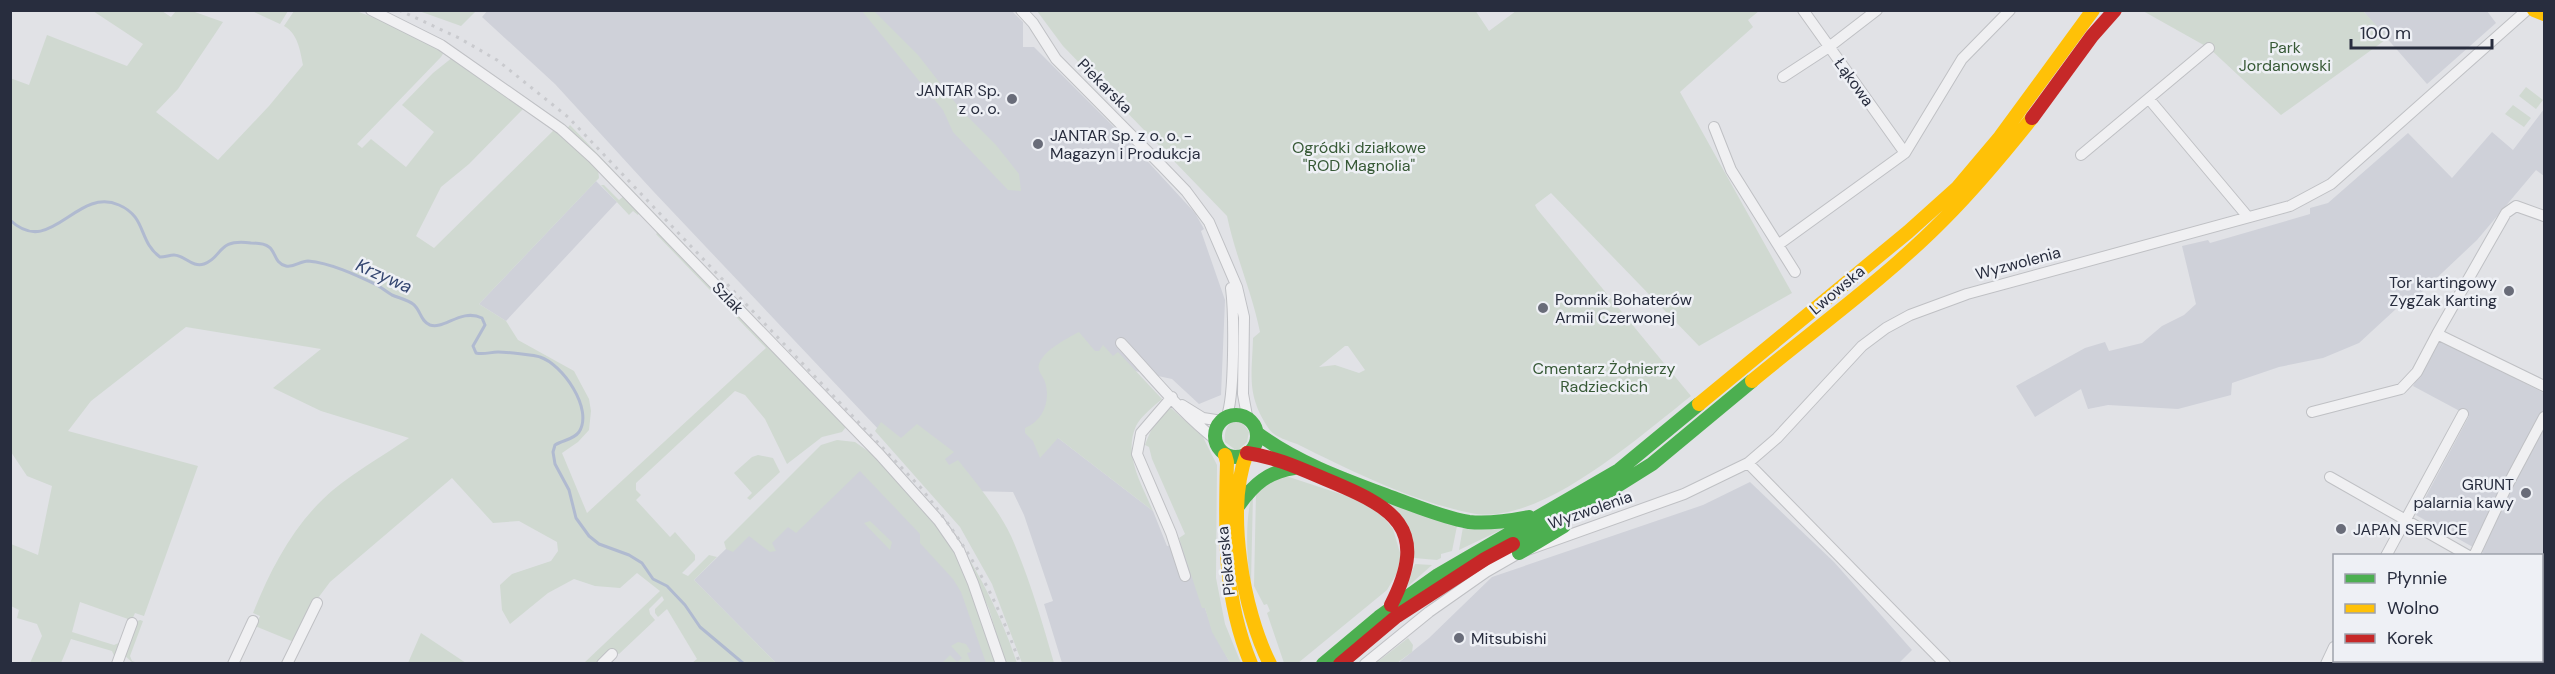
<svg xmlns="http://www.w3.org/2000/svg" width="2555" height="674" font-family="'DM Sans',sans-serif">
<rect width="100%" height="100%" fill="#e1e2e6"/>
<!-- built -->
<path fill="#cfd1d9" d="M 488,10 L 1012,11 L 1023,22 L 1023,47 L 1034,47 L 1139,152 L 1195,213 L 1204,229 L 1201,231 L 1225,300 L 1221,395 L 1199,404 L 1172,379 L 1130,370 L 1058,438 L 1153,511 L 1167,546 L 1194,539 L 1205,608 L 1212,629 L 1230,663 L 1062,663 L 1044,604 L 1053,601 L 1024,515 L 1013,492 L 968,491 L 899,451 L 653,191 L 555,84 L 482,17 Z
M 2363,11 L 2487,11 L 2496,23 L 2427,84 Z
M 2544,109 L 2544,176 L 2536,170 L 2477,240 L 2408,305 L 2397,308 L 2359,343 L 2323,358 L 2279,367 L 2232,383 L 2231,395 L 2178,409 L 2108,405 L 2088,409 L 2081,389 L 2035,417 L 2016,386 L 2085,348 L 2105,342 L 2109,351 L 2142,343 L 2162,326 L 2184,315 L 2196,304 L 2182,246 L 2208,240 L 2210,243 L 2310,214 L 2310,208 L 2328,203 L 2408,133 L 2452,178 L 2492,132 L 2513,150 Z
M 596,181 L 617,202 L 506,321 L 479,304 Z
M 2437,339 L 2544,393 L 2544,588 L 2542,586 L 2542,556 L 2487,555 L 2416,515 L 2469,416 L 2413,386 Z
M 848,443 L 967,585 L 993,663 L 776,663 L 694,580 L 833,445 Z
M 1750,482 L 1834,562 L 1912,650 L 1898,664 L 1397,664 L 1429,638 L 1492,577 L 1703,505 Z"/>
<!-- green -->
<path fill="#d0d9d1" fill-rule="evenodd" d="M 1475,10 L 1489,31 L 1516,11 L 1759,11 L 1748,20 L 1753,27 L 1680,92 L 1792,293 L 1699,346 L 1551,193 L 1535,205 L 1537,209 L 1691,396 C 1643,434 1563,504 1502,513 C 1492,515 1481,515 1471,513 C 1414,502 1349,470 1297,444 C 1287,440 1276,438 1269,429 C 1246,395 1252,376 1253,338 L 1260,332 C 1252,292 1235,255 1227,216 L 1063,46 L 1037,11 ZM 1345,346 L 1348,346 L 1365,370 L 1359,373 L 1335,365 L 1319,367 Z
M 93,11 L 162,11 L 171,17 L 176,11 L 192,11 L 223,22 L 178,89 L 156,112 L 218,160 L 269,106 L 303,65 C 300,50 298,34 284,26 L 294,11 L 356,11 L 389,23 L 444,52 L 441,57 L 357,144 L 362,148 L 371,139 L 406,167 L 434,132 L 402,105 L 433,73 L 453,57 L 524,108 L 469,164 L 441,187 L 416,236 L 434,248 L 556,128 L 598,169 L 599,178 L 479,304 L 506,321 L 518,340 L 574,371 L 589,399 L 591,411 L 589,430 L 578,442 L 562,453 L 587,513 L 766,348 L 656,234 L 659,231 L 846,427 L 842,432 L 822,437 L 787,464 L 765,419 L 745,395 L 735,391 L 636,483 L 636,490 L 641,495 L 636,500 L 670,537 L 675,532 L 695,555 L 695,560 L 682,573 L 688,576 L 709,555 L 717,557 L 694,580 L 776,663 L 692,663 L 697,659 L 667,609 L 658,617 L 655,613 L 655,609 L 664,600 L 662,596 L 649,609 L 650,614 L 655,620 L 619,654 L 611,651 L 598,663 L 584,663 L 660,591 L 637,573 L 620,588 L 595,586 L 574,579 L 548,593 L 510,624 L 502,610 L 500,585 L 512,574 L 551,561 L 558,551 L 557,542 L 519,521 L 493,523 L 452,478 L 330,582 L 315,602 L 294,642 L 255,626 L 260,616 L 253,613 C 271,568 295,522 333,490 C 356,471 384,455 409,438 L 321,411 L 273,388 L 321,349 L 186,327 L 91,401 L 68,431 L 198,466 L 144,616 L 135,613 L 115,658 L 112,651 L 71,639 L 61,663 L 30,663 L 42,636 L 37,624 L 17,618 L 19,610 L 11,606 L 11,544 L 38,555 L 52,486 L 27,476 L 11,452 L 10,78 L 29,85 L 47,35 L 127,66 L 143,44 ZM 80,602 L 128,619 L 121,642 L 114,645 L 72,632 Z
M 252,11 L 288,10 L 288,11 L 280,24 Z
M 419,11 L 476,11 L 461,26 Z
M 862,11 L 874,11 L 918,55 L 961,110 L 996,145 L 1019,174 L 1021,191 L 1008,190 L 953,132 L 943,110 Z
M 2143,11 L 2363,11 L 2388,38 L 2281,115 L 2209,48 Z
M 2526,87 L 2543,100 L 2536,109 L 2519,96 Z
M 2513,105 L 2531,118 L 2524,127 L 2505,114 Z
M 570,125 L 927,499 C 967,548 997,603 1017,663 L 1005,663 L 989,609 L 956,539 L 566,130 Z
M 601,185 L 604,185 L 619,200 L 625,195 L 639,213 L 638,215 L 633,211 L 629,215 Z
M 1079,332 L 1095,351 L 1099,351 L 1103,345 L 1113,356 L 1118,352 L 1162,399 C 1154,406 1141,416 1136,426 C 1123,455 1142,485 1153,511 L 1058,438 L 1040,458 L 1033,441 L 1025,433 L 1025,428 C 1043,421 1051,401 1045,382 C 1043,376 1037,371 1039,364 C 1044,350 1066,339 1079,332 Z
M 1171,408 L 1203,437 L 1217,465 L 1216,578 L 1225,624 L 1241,663 L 1230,663 L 1212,632 L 1205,608 L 1202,608 L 1179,538 L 1185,534 L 1152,459 L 1149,447 L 1145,445 C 1150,432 1158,414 1171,408 Z
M 1234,420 L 1243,423 L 1249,432 L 1247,442 L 1237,451 L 1225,442 C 1224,432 1226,426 1234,420 Z
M 881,422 L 901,438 L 917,424 L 954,452 L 945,459 L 949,465 L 958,460 C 977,484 998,509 1011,536 C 1029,577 1042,621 1054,663 L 1022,663 L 992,584 L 960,527 L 875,431 Z
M 837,440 L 855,442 L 875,456 L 934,520 L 964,566 L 998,663 L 986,663 L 961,592 L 953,579 L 920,543 L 920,534 L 860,471 L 796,533 L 788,527 L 772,543 L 776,551 L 770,552 L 749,536 L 733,552 L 726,549 L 724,542 L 821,445 Z
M 758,455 L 773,458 L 780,472 L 750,500 L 747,498 L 752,493 L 734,473 L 752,457 Z
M 1286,476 L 1365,502 L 1380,513 L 1393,529 L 1401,556 L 1397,573 L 1387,590 L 1298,663 L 1284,663 L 1267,613 L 1270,611 L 1267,604 L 1264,605 L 1254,586 L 1256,492 L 1268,480 Z
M 1253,494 L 1251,582 C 1246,563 1245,511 1253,494 Z
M 1381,498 L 1457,526 L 1452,551 L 1441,554 L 1441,558 L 1437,560 L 1414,558 Z
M 870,521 L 892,542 L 890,550 L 864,523 Z
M 1505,526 L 1505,528 L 1459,550 L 1463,527 Z
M 1415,564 L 1432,565 L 1405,589 Z
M 140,620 L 143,621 L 130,656 L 132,661 L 138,663 L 133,663 L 124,655 L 135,622 Z
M 421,633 L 466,663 L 408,663 Z
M 1408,638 L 1413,645 L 1412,652 L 1397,663 L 1376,663 Z
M 958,642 L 966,644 L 971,652 L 967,653 L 971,663 L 942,663 L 950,655 L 957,662 L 962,658 L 951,646 Z"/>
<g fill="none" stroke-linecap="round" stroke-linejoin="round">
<!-- stream -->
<path stroke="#b0bad0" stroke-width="3" d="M 10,220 C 51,259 76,186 119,205 C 147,217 138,241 160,257 C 166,257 169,255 174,255 C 185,255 192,268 204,264 C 223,258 216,238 251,243 C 256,243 264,243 269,247 C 276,252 274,263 286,266 C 294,268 300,261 308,261 C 331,263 356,275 377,285 C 382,288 387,292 392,295 C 399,298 408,300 413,304 C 421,310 420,321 430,325 C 444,330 461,308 482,318 L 485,325 L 473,346 L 476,353 C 484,355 490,352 498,352 C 504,352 536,355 540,357 C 562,364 594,409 579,432 C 573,440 563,440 555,445 L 553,452 L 555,464 L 569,490 L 576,518 L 589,536 L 599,544 L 629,555 L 642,563 L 653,579 L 667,586 L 685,605 L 700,627 L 744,664"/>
<!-- street casing -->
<g stroke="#bfc0c4" stroke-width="12">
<path id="street" d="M 371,10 L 441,45 L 561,129 L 593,158 L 673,241 L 880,455 L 939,521 L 959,550 L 973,583 L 1001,664
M 1021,10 L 1033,23 L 1056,59 L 1162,166 L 1186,191 L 1209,222 L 1237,287 L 1244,317 L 1243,394 L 1247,416
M 1803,10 L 1905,153
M 1783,77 L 1829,47 L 1877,10
M 2149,99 L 2248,217
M 1714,127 L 1731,170 L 1795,272
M 2081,155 L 2209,48
M 2544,216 L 2516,206 L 2506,213 L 2437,334 L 2544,386
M 1778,245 L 1905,153 L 1962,59 L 2010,10
M 1121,343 C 1152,376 1180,412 1216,440
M 1172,397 L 1141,433 L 1137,454 L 1171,533 L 1185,576
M 1182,405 L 1203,418 L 1222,421
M 2312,412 L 2401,389 L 2417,372 L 2437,334
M 1226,418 C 1235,399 1234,311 1231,288
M 1748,463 L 1945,664
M 2330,477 L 2469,556
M 2386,556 L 2463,414
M 2474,556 L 2505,490 L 2544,417
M 2542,597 L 2544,599
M 2542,645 L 2544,640
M 117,664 L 132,623
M 233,664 L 253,621
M 287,664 L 317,603
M 602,664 L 612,654
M 1365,664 L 1429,612 L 1486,572 L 1519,553 L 1684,494 L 1748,463 L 1777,438 L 1862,346 L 1886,328 L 1910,315 L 1967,294 L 2290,206 L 2331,184 L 2527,10
M 2326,664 L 2334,647
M 2532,664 L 2533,660"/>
</g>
<!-- street -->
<use href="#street" stroke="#f0f0f2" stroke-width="10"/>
<!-- fast -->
<path stroke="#4caf50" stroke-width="14" d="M1215 436a21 21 0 1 1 42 0a21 21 0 1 1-42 0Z
M 1257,433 C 1298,464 1351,482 1399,500 C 1421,508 1445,518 1469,522 C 1489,524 1509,521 1529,517
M 1239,505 C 1254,484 1268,472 1294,468
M 1513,544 L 1593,501 L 1652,464 L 1752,381
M 1519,553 L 1564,526
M 1323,664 L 1379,617 L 1438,575 L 1619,470 L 1699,404"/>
<!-- slow -->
<path stroke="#ffc107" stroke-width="14" d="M 2534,10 L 2544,14
M 1752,381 C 1816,328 1886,278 1945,218 C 1976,187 2004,153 2032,118
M 1699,404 L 1908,232 L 1957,188 L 2000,137 L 2093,10
M 1247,453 C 1225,509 1243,611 1270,664
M 1225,455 L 1227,462 C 1225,534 1223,596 1251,664"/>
<!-- jam -->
<path stroke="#c62828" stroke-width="14" d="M 2032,118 L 2092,36 L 2115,10
M 1247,453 C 1275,457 1299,468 1325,479 C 1393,507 1431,527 1391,605
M 1340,664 L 1397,616 L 1485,559 L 1513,544"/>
<!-- rail -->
<path stroke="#c9cace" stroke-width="3" stroke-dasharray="3 6" stroke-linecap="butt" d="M 399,10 L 459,38 L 497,60 L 568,117 L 921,488 C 968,547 995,593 1020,664"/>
</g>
<!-- markers -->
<g fill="#696c79" stroke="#eef0f5" stroke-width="2">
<circle cx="1012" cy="99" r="6"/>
<circle cx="1038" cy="144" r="6"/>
<circle cx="2509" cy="291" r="6"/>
<circle cx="1543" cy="308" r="6"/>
<circle cx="2526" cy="493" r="6"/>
<circle cx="2341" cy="529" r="6"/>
<circle cx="1459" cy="638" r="6"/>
</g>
<g text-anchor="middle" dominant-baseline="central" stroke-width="5" stroke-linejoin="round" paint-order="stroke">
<!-- park labels -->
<g font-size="16" fill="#375936" stroke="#eef0f5">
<text x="2285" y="47">Park<tspan x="2285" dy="18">Jordanowski</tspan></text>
<text x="1359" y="147">Ogródki działkowe<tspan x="1359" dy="18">"ROD Magnolia"</tspan></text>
<text x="1604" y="368">Cmentarz Żołnierzy<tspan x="1604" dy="18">Radzieckich</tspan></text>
</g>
<!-- street labels -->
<g font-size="16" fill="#282d3e" stroke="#eef0f5">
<text transform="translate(1854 82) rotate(54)">Łąkowa</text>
<text transform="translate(1105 86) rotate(45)">Piekarska</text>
<text transform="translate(2018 263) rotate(-15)">Wyzwolenia</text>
<text transform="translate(1837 290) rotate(-40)">Lwowska</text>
<text transform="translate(728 298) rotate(46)">Szlak</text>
<text transform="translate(1590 510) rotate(-19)">Wyzwolenia</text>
<text transform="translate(1226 561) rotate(-96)">Piekarska</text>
</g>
<!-- poi labels -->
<g font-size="16" fill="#282d3e" stroke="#eef0f5" text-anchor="start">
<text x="1000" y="90" text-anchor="end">JANTAR Sp.<tspan x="1000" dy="18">z o. o.</tspan></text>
<text x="1050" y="135">JANTAR Sp. z o. o. -<tspan x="1050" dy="18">Magazyn i Produkcja</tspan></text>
<text x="2497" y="282" text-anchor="end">Tor kartingowy<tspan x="2497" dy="18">ZygZak Karting</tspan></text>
<text x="1555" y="299">Pomnik Bohaterów<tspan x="1555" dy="18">Armii Czerwonej</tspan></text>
<text x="2514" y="484" text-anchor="end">GRUNT<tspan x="2514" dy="18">palarnia kawy</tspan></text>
<text x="2353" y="529">JAPAN SERVICE</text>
<text x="1471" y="638">Mitsubishi</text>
</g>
<!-- water labels -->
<g font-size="18" font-style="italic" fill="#344670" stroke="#eef0f5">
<text transform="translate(384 276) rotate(24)">Krzywa</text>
</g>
</g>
<!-- border -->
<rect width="2555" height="674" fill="none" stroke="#282d3e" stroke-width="24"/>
<!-- legend -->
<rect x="2333" y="554" width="210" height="108" fill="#eef0f5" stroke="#9fa2ac" stroke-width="1.5"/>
<rect x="2345" y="574" width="30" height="9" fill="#4caf50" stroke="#9fa2ac" stroke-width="1.5"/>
<text x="2387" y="584" font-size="18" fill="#282d3e">Płynnie</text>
<rect x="2345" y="604" width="30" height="9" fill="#ffc107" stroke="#9fa2ac" stroke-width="1.5"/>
<text x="2387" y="614" font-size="18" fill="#282d3e">Wolno</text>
<rect x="2345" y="634" width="30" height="9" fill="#c62828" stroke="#9fa2ac" stroke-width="1.5"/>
<text x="2387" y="644" font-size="18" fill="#282d3e">Korek</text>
<!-- scale -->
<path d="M2351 39v9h141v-9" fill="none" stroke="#282d3e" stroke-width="3"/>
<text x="2360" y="39" font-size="18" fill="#282d3e" stroke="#eef0f5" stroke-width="4.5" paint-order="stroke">100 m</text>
</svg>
